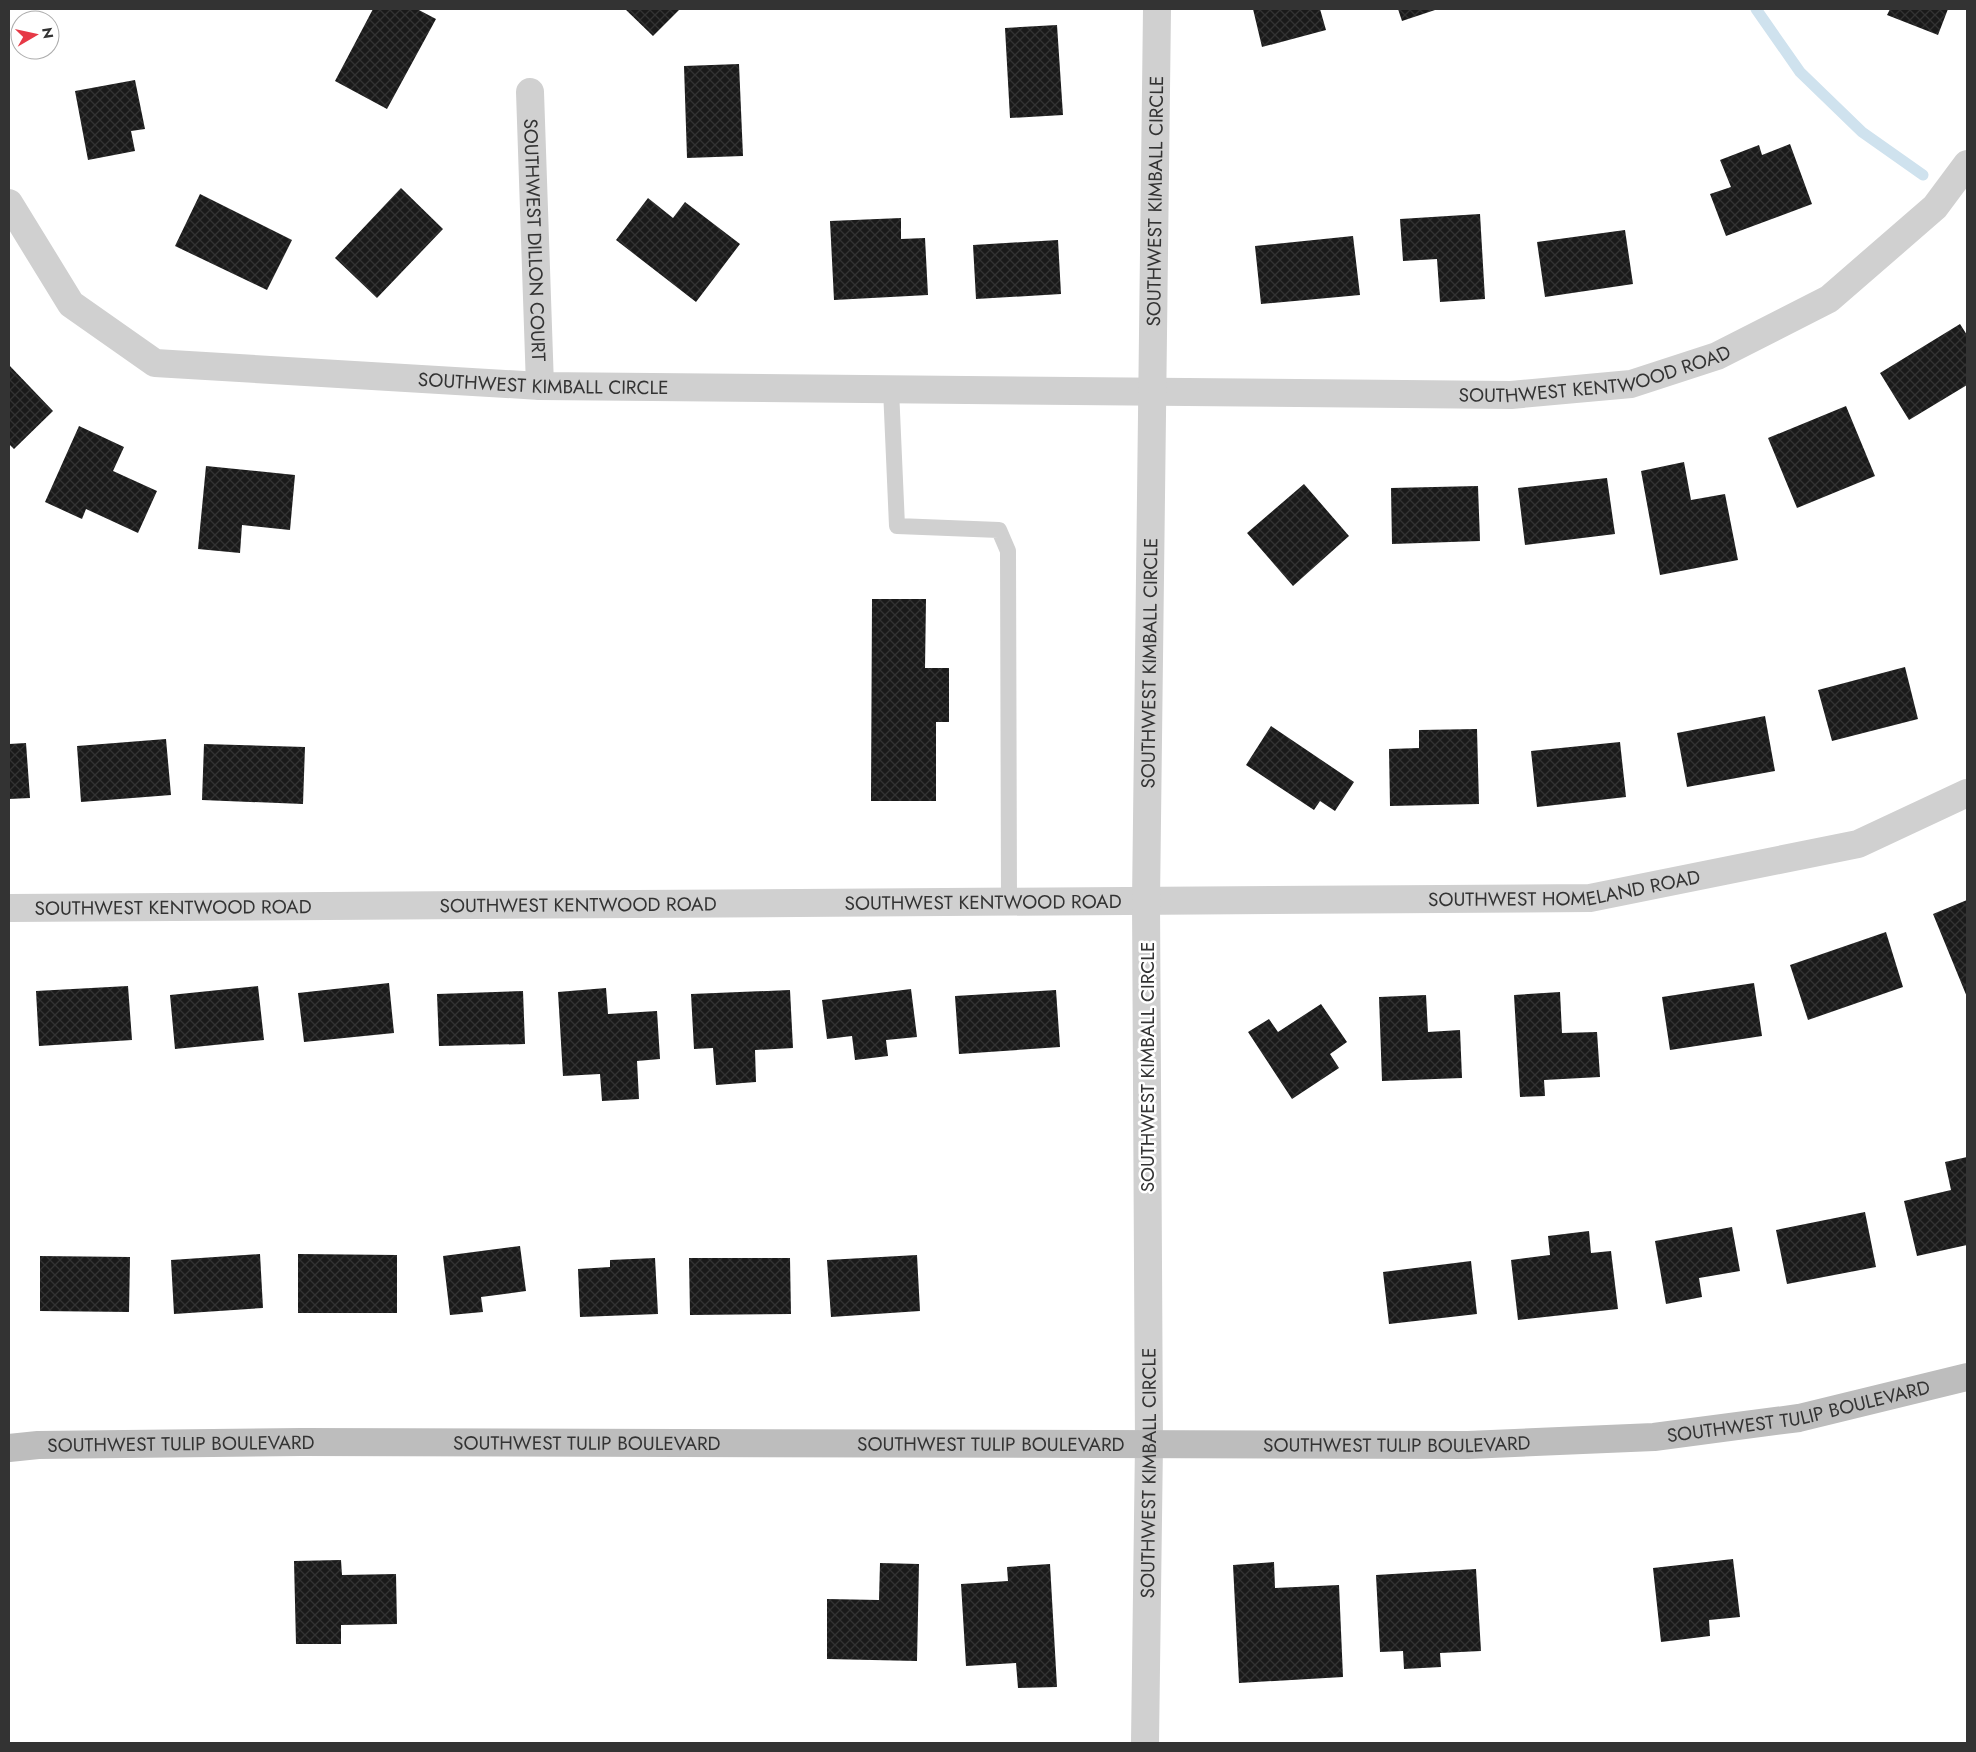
<svg xmlns="http://www.w3.org/2000/svg" width="1976" height="1752" font-family="Jost,sans-serif">
<defs>
<pattern id="building-cross-hatch" width="8" height="8" patternUnits="userSpaceOnUse" patternTransform="scale(1.25)"><rect width="8" height="8" fill="#1a1a1a"/><path d="M0 0l8 8M0 8l8-8" fill="none" stroke="#333"/></pattern>
</defs>
<rect width="100%" height="100%" fill="#fff"/>
<g fill="none" stroke-linecap="round" stroke-linejoin="round">
<!-- stream -->
<path stroke="#cfe2ee" stroke-width="11" d="M 1756,9 L 1800,72 L 1862,132 L 1923,175"/>
</g>
<!-- building -->
<path fill="url(#building-cross-hatch)" d="M 373,9 L 417,9 L 436,19 L 387,109 L 335,81 Z
M 625,9 L 680,9 L 653,36 Z
M 1253,9 L 1320,9 L 1326,30 L 1262,47 Z
M 1398,9 L 1438,9 L 1402,21 Z
M 1890,9 L 1948,9 L 1938,35 L 1887,15 Z
M 1057,25 L 1063,115 L 1010,118 L 1005,28 Z
M 739,64 L 743,156 L 687,158 L 684,66 Z
M 135,80 L 145,129 L 131,131 L 135,151 L 88,160 L 75,91 Z
M 1790,144 L 1812,204 L 1726,236 L 1710,194 L 1731,187 L 1720,160 L 1759,145 L 1762,155 Z
M 401,188 L 443,229 L 377,298 L 335,258 Z
M 200,194 L 292,240 L 267,290 L 175,246 Z
M 648,198 L 673,218 L 685,202 L 740,244 L 696,302 L 616,240 Z
M 1480,214 L 1485,299 L 1440,302 L 1437,259 L 1403,261 L 1400,219 Z
M 901,218 L 901,239 L 925,238 L 928,295 L 834,300 L 830,221 Z
M 1625,230 L 1633,284 L 1545,297 L 1537,242 Z
M 1353,236 L 1360,295 L 1261,304 L 1255,246 Z
M 1058,240 L 1061,294 L 976,299 L 973,245 Z
M 1960,324 L 1967,335 L 1967,385 L 1909,420 L 1880,373 Z
M 9,365 L 53,411 L 14,449 L 9,444 Z
M 1846,406 L 1875,476 L 1797,508 L 1768,438 Z
M 79,426 L 124,447 L 113,471 L 157,491 L 138,533 L 86,509 L 82,519 L 45,502 Z
M 1684,462 L 1691,500 L 1725,494 L 1738,560 L 1660,575 L 1641,471 Z
M 206,466 L 295,475 L 290,530 L 242,525 L 240,553 L 198,549 Z
M 1607,478 L 1615,534 L 1525,545 L 1518,488 Z
M 1304,484 L 1349,536 L 1293,586 L 1247,533 Z
M 1478,486 L 1480,541 L 1392,544 L 1391,488 Z
M 872,599 L 926,599 L 925,668 L 949,668 L 949,722 L 936,722 L 936,801 L 871,801 Z
M 1905,667 L 1918,719 L 1832,741 L 1818,690 Z
M 1765,716 L 1775,771 L 1687,787 L 1677,733 Z
M 1271,726 L 1354,782 L 1335,811 L 1320,801 L 1314,810 L 1246,765 Z
M 1477,729 L 1479,804 L 1390,806 L 1389,749 L 1419,748 L 1419,730 Z
M 166,739 L 171,795 L 81,802 L 77,746 Z
M 1620,742 L 1626,797 L 1537,807 L 1531,751 Z
M 26,743 L 30,798 L 9,799 L 9,744 Z
M 204,744 L 305,747 L 303,804 L 202,800 Z
M 1967,900 L 1967,997 L 1933,914 Z
M 1886,932 L 1903,987 L 1808,1020 L 1790,965 Z
M 389,983 L 394,1033 L 304,1042 L 298,993 Z
M 1754,983 L 1762,1036 L 1670,1050 L 1662,997 Z
M 128,986 L 132,1040 L 39,1046 L 36,991 Z
M 258,986 L 264,1040 L 175,1049 L 170,995 Z
M 606,988 L 608,1014 L 657,1011 L 660,1059 L 637,1061 L 639,1099 L 602,1101 L 600,1074 L 563,1076 L 558,992 Z
M 911,989 L 917,1037 L 886,1040 L 888,1056 L 855,1060 L 852,1036 L 827,1039 L 822,1000 Z
M 790,990 L 793,1048 L 755,1050 L 756,1082 L 716,1085 L 713,1048 L 694,1049 L 691,994 Z
M 1056,990 L 1060,1047 L 959,1054 L 955,996 Z
M 523,991 L 525,1044 L 439,1046 L 437,994 Z
M 1560,992 L 1562,1033 L 1597,1032 L 1600,1077 L 1544,1080 L 1545,1096 L 1520,1097 L 1514,995 Z
M 1426,995 L 1428,1032 L 1460,1030 L 1462,1078 L 1382,1081 L 1379,997 Z
M 1321,1004 L 1347,1042 L 1330,1054 L 1339,1068 L 1292,1099 L 1248,1032 L 1269,1019 L 1278,1032 Z
M 1967,1157 L 1967,1245 L 1917,1256 L 1904,1201 L 1951,1190 L 1945,1162 Z
M 1865,1212 L 1876,1267 L 1787,1284 L 1776,1230 Z
M 1732,1227 L 1740,1271 L 1699,1278 L 1702,1297 L 1666,1304 L 1655,1241 Z
M 1589,1231 L 1591,1253 L 1611,1251 L 1618,1309 L 1518,1320 L 1511,1260 L 1550,1255 L 1548,1236 Z
M 520,1246 L 526,1291 L 481,1297 L 483,1312 L 450,1315 L 443,1256 Z
M 260,1254 L 263,1308 L 174,1314 L 171,1260 Z
M 298,1254 L 397,1255 L 397,1313 L 298,1313 Z
M 917,1255 L 920,1311 L 831,1317 L 827,1260 Z
M 40,1256 L 130,1257 L 129,1312 L 40,1311 Z
M 655,1258 L 658,1314 L 580,1317 L 578,1269 L 610,1267 L 610,1260 Z
M 689,1258 L 790,1258 L 791,1314 L 690,1315 Z
M 1471,1261 L 1477,1314 L 1389,1324 L 1383,1272 Z
M 1733,1559 L 1740,1617 L 1709,1620 L 1710,1636 L 1661,1642 L 1653,1568 Z
M 341,1560 L 342,1575 L 396,1574 L 397,1624 L 341,1625 L 341,1644 L 296,1644 L 294,1561 Z
M 1274,1562 L 1275,1588 L 1339,1585 L 1343,1677 L 1239,1683 L 1233,1565 Z
M 880,1563 L 919,1564 L 917,1661 L 827,1659 L 827,1599 L 879,1600 Z
M 1050,1564 L 1057,1687 L 1018,1688 L 1016,1663 L 966,1666 L 961,1584 L 1008,1581 L 1007,1567 Z
M 1476,1569 L 1481,1651 L 1440,1653 L 1441,1667 L 1404,1669 L 1403,1651 L 1380,1652 L 1376,1575 Z"/>
<g fill="none" stroke-linecap="round" stroke-linejoin="round">
<!-- lane -->
<path stroke="#d0d0d0" stroke-width="16" d="M 891,389 L 897,526 L 999,530 L 1008,551 L 1009,902"/>
<!-- street -->
<g stroke="#d0d0d0" stroke-width="28">
<path id="s1" d="M 530,92 L 540,386"/>
<path id="s2" d="M 9,203 L 71,304 L 155,363 L 540,386 L 1511,395 L 1631,384 L 1717,356 L 1829,299 L 1935,207 L 1967,164"/>
<path id="s3" d="M 9,908 L 1590,898 L 1858,844 L 1967,793"/>
<path id="s4" d="M 1145,1743 L 1149,1444 L 1146,902 L 1157,9"/>
</g>
<!-- secondary -->
<path stroke="#bdbdbd" stroke-width="28" id="s5" d="M 9,1448 L 38,1445 L 301,1442 L 1468,1445 L 1654,1437 L 1799,1418 L 1967,1377"/>
</g>
<g text-anchor="middle" dominant-baseline="central" stroke-width="5" stroke-linejoin="round" paint-order="stroke">
<!-- street labels -->
<g font-size="19" fill="#333" stroke="#fff">
<text stroke="none"><textPath href="#s4" startOffset="1542">SOUTHWEST KIMBALL CIRCLE</textPath></text>
<text stroke="none"><textPath href="#s1" startOffset="148">SOUTHWEST DILLON COURT</textPath></text>
<text stroke="none"><textPath href="#s2" startOffset="1664">SOUTHWEST KENTWOOD ROAD</textPath></text>
<text stroke="none"><textPath href="#s2" startOffset="610">SOUTHWEST KIMBALL CIRCLE</textPath></text>
<text stroke="none"><textPath href="#s4" startOffset="1080">SOUTHWEST KIMBALL CIRCLE</textPath></text>
<text stroke="none"><textPath href="#s3" startOffset="1556">SOUTHWEST HOMELAND ROAD</textPath></text>
<text stroke="none"><textPath href="#s3" startOffset="974">SOUTHWEST KENTWOOD ROAD</textPath></text>
<text stroke="none"><textPath href="#s3" startOffset="569">SOUTHWEST KENTWOOD ROAD</textPath></text>
<text stroke="none"><textPath href="#s3" startOffset="164">SOUTHWEST KENTWOOD ROAD</textPath></text>
<text transform="translate(1147 1067) rotate(-90)">SOUTHWEST KIMBALL CIRCLE</text>
<text stroke="none"><textPath href="#s5" startOffset="1792">SOUTHWEST TULIP BOULEVARD</textPath></text>
<text stroke="none"><textPath href="#s5" startOffset="578">SOUTHWEST TULIP BOULEVARD</textPath></text>
<text stroke="none"><textPath href="#s5" startOffset="172">SOUTHWEST TULIP BOULEVARD</textPath></text>
<text stroke="none"><textPath href="#s5" startOffset="1388">SOUTHWEST TULIP BOULEVARD</textPath></text>
<text stroke="none"><textPath href="#s5" startOffset="982">SOUTHWEST TULIP BOULEVARD</textPath></text>
<text stroke="none"><textPath href="#s4" startOffset="270">SOUTHWEST KIMBALL CIRCLE</textPath></text>
</g>
</g>
<!-- border -->
<rect width="1976" height="1752" fill="none" stroke="#333333" stroke-width="20"/>
<!-- north arrow -->
<g transform="translate(35 35) rotate(81)"><circle r="24" fill="#ffffff" stroke="#adadad"/>
<path d="M0-4L9 19L0 12L-9 19Z" fill="#e63946"/>
<text y="-8" font-size="14" font-weight="bold" text-anchor="middle" fill="#333333">N</text>
</g>
</svg>
